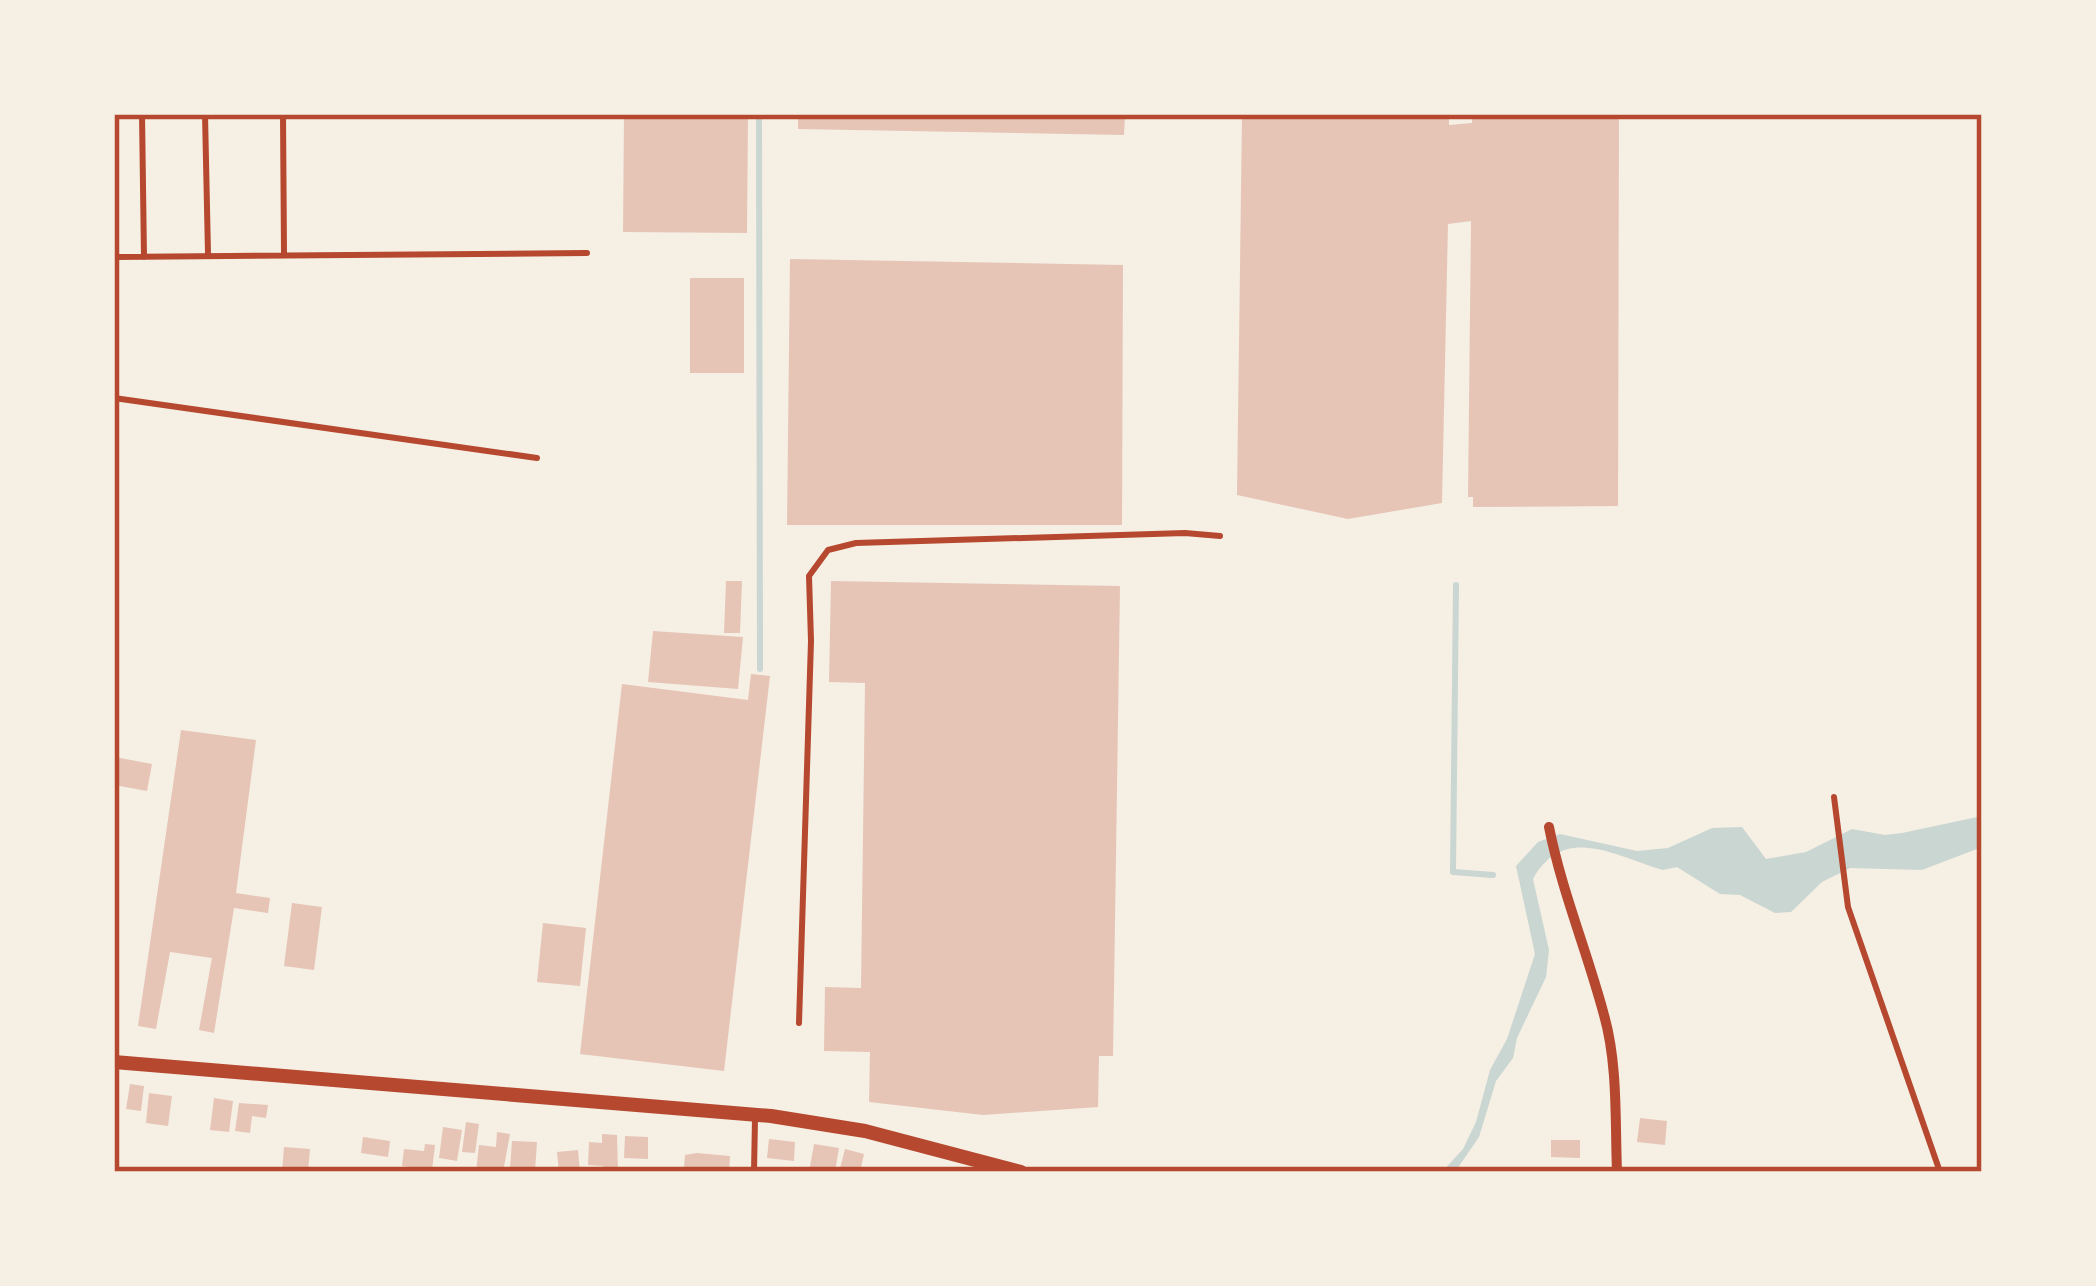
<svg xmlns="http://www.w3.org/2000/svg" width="2096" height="1286" font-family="'Titillium Web',sans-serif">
<rect width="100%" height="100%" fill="#f6efe4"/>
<!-- water -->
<path fill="#c9d6d2" d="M 1982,816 L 1982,847 L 1922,870 L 1850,868 L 1822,882 L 1791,912 L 1775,913 L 1740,895 L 1720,894 L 1677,867 L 1663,870 C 1615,856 1564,823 1533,879 L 1549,950 L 1546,977 L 1517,1038 L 1513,1058 L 1496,1081 L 1479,1137 L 1455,1172 L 1442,1172 L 1463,1149 L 1476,1122 L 1490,1070 L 1507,1039 L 1535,954 L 1516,866 L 1538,842 L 1560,834 L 1637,851 L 1668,848 L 1712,828 L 1742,827 L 1766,859 L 1806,852 L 1852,829 L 1885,835 L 1902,833 Z"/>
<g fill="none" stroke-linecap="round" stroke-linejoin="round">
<!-- stream -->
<path stroke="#c9d6d2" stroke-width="6" d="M 759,114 L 760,669
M 1456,585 L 1453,872 L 1493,875"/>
</g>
<!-- building -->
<path fill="#e6c5b7" d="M 624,114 L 748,114 L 747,233 L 623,232 Z
M 798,114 L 1125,114 L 1124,135 L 798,129 Z
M 1242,114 L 1449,114 L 1449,125 L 1472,123 L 1472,114 L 1619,114 L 1618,506 L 1473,507 L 1473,497 L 1468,497 L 1471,221 L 1448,224 L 1442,503 L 1348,519 L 1237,495 Z
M 790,259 L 1123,265 L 1122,525 L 787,525 Z
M 690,278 L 744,278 L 744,373 L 690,373 Z
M 726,581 L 742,581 L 740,633 L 724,633 Z
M 831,581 L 1120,586 L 1113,1056 L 1099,1056 L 1098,1107 L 983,1115 L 869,1102 L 870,1052 L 824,1051 L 825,987 L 861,988 L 865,683 L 829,682 Z
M 653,631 L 743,637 L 738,689 L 648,682 Z
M 751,674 L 770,676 L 724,1071 L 580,1054 L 622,684 L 748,700 Z
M 181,730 L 256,740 L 236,893 L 270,898 L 268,913 L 234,908 L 214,1033 L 199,1030 L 212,958 L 170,952 L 156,1029 L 138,1026 Z
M 115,757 L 152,764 L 147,791 L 114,785 Z
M 292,903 L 322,907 L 314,970 L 284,966 Z
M 543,923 L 586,928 L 580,986 L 537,982 Z
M 130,1084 L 144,1086 L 141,1111 L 126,1109 Z
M 149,1093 L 172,1096 L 168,1126 L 146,1123 Z
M 214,1098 L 233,1101 L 229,1132 L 210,1130 Z
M 239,1103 L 268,1105 L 266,1118 L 252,1116 L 250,1133 L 235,1131 Z
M 1640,1118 L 1667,1121 L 1665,1145 L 1637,1142 Z
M 466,1122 L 479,1124 L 475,1153 L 462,1152 Z
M 443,1127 L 462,1130 L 457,1161 L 439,1158 Z
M 497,1132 L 510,1134 L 503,1172 L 476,1172 L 479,1145 L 496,1147 Z
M 602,1134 L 617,1135 L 618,1172 L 602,1172 L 603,1166 L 588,1165 L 589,1142 L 602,1143 Z
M 625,1136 L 648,1137 L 648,1159 L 624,1158 Z
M 363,1137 L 390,1141 L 388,1157 L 361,1153 Z
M 769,1139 L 795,1142 L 794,1161 L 767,1158 Z
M 1551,1140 L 1580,1140 L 1580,1158 L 1551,1157 Z
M 512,1141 L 537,1142 L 535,1171 L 510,1169 Z
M 425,1144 L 435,1145 L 432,1170 L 402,1166 L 404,1149 L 424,1151 Z
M 814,1144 L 839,1148 L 835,1172 L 809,1172 Z
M 284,1147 L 310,1149 L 308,1172 L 282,1172 Z
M 845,1149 L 864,1154 L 860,1172 L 839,1172 Z
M 578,1150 L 580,1172 L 559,1172 L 557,1152 Z
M 697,1153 L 730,1156 L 729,1171 L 684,1168 L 685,1155 Z"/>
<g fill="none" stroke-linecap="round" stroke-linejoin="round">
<!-- service -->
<path stroke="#b5482f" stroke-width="6" d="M 142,114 L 144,257
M 205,114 L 208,254
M 283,114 L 284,254
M 114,257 L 587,253
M 114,398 L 537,458
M 1834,797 L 1848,907 L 1940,1172
M 799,1023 L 811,641 L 809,576 L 828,550 L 856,543 L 1185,533 L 1220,536
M 754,1172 L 755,1118"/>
<!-- minor -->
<path stroke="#b5482f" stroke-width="10" d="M 1549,827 C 1562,892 1587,951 1604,1015 C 1618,1064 1615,1121 1617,1172"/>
<!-- tertiary -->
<path stroke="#b5482f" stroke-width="14" d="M 114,1062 L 771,1116 L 865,1131 L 1021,1172"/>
</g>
<!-- border -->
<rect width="2096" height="1286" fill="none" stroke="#f6efe4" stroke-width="234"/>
<rect x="117" y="117" width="1862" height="1052" fill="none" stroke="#b5482f" stroke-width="4.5"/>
</svg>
